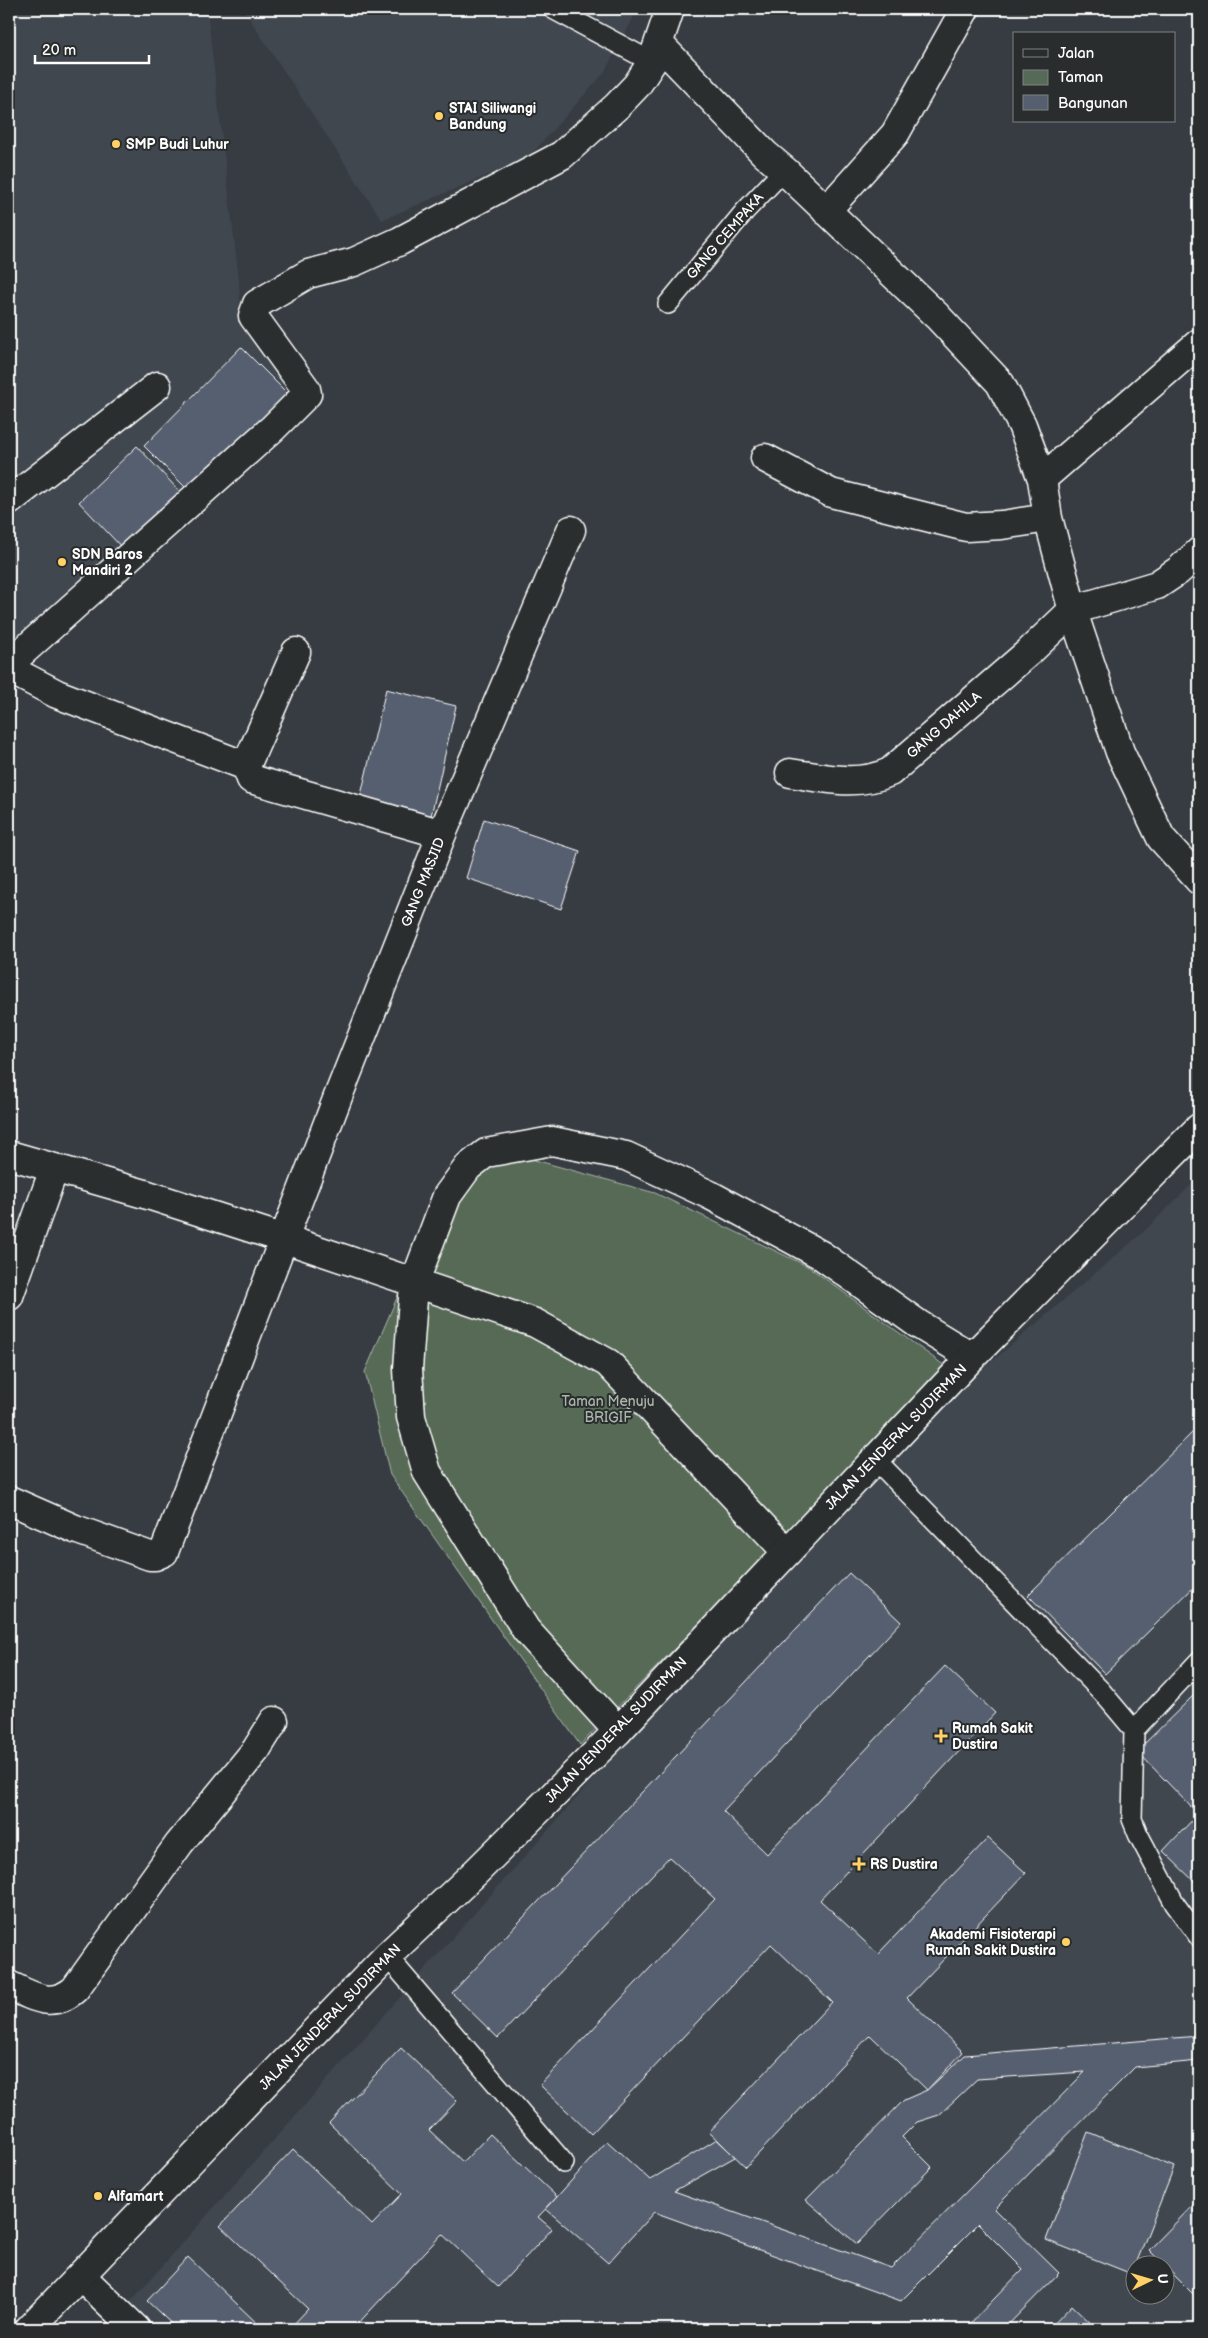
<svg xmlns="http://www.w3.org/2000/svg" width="1208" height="2338" font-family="'Balsamiq Sans',sans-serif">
<rect width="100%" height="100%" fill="#373c42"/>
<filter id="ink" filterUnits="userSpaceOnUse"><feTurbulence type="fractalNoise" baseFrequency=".02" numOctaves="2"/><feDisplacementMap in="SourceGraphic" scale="10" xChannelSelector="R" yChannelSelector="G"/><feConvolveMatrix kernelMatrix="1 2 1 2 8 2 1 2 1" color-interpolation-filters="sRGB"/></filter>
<g filter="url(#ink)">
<!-- built -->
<path fill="#404650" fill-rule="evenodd" d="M 9,9 L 207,9 L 239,280 L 240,307 L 303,395 L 9,655 Z
M 243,9 L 638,9 L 604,73 L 528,158 L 382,220 Z
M 1199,1177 L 1199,2329 L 147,2329 L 125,2308 L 874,1462 L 1141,1234 ZM 1136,2266 L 1166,2266 L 1166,2296 L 1136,2296 Z"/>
<!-- green -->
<path fill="#566b57" stroke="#aab5ab" d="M 520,1156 L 655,1193 L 809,1267 L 949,1369 L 580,1745 L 390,1475 L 365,1372 L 454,1165 Z"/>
<!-- building -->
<path fill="#565f6f" stroke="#fff" d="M 241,347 L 291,397 L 190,492 L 144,446 Z
M 137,446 L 183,495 L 125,551 L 79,502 Z
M 386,689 L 456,706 L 431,816 L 360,799 Z
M 484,819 L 580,851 L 561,909 L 466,878 Z
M 1199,1426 L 1199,1582 L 1105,1674 L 1028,1595 Z
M 849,1573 L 901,1622 L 723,1811 L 767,1854 L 945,1666 L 995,1713 L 820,1900 L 878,1954 L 988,1838 L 1026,1873 L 907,1998 L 963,2052 L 927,2090 L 870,2035 L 746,2167 L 709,2132 L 832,2002 L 771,1944 L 591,2134 L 540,2085 L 715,1899 L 669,1857 L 498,2038 L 452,1993 Z
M 1199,1690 L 1199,1805 L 1194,1810 L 1137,1751 Z
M 1199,1813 L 1199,1886 L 1163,1851 Z
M 1199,2036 L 1199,2061 L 1135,2067 L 994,2209 L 1059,2273 L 1004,2329 L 965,2329 L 1023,2269 L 978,2224 L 901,2301 L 654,2212 L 608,2263 L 546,2209 L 607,2141 L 650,2180 L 717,2139 L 735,2157 L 674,2191 L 891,2268 L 1085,2072 L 977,2079 L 939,2115 L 917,2122 L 902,2137 L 932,2167 L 857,2244 L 806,2200 L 904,2100 L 927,2090 L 965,2055 Z
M 401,2048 L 457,2101 L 429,2130 L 463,2162 L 490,2134 L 557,2197 L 538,2217 L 552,2229 L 498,2287 L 442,2234 L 353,2329 L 289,2329 L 308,2309 L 220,2226 L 293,2149 L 372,2225 L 402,2194 L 329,2123 Z
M 1088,2132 L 1174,2167 L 1132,2274 L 1046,2240 Z
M 1199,2199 L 1199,2290 L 1194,2295 L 1149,2250 Z
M 188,2257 L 263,2329 L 177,2329 L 147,2301 Z
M 1072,2305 L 1097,2329 L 1049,2329 Z"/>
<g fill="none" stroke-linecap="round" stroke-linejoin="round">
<!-- lane casing -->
<g stroke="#fff" stroke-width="22">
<path id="lane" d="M 553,9 L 652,62
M 668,304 L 745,211 L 784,170
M 875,1459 L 1102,1692 L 1134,1730 L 1132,1819 L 1138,1834 L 1175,1904 L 1199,1937
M 1134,1730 L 1199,1661
M 387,1956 L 564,2163"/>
</g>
<!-- street casing -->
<g stroke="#fff" stroke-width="31">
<path id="street" d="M 659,44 L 765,154 L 784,170 L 937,316 L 1000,383 L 1022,425 L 1042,479 L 1048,518 L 1074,615 L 1120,752 L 1161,838 L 1199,880
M 826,211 L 895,134 L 965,9
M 765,458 L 831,493 L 966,527 L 1002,525 L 1048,518
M 1042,479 L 1199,343
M 9,501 L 157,386
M 296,652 L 246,766 L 251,779 L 442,834
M 9,664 L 273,428 L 307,394 L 306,389 L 253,316 L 257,304 L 308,274 L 354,262 L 400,241 L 562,155 L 617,106 L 637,85 L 652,62 L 670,9
M 9,669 L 57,694 L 246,766
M 790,773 C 824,778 857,787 890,772 L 1030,651 L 1073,610 L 1157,585 L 1178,571 L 1199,552
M 9,1155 L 148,1195 L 285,1239 L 535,1323 L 608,1363 L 787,1552
M 9,1296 L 54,1169
M 9,1500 L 75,1529 L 150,1556 L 155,1556 L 164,1552 L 339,1094 L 442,834 L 571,530
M 618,1731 L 526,1630 L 427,1472 L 411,1417 L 408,1369 L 414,1284 L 447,1196 L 468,1167 L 486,1153 L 552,1141 L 626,1156 L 710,1195 L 821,1255 L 918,1324 L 972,1357
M 9,1985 C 33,1997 53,2009 75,1989 L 179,1844 L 256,1750 L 274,1721"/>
</g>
<!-- secondary casing -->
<g stroke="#fff" stroke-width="31">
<path id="secondary" d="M 81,2276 L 136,2329"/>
</g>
<!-- primary casing -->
<g stroke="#fff" stroke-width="31">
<path id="primary" d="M 29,2329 L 387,1956 L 476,1872 L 618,1731 L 972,1357 L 1199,1128"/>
</g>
<!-- lane -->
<use href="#lane" stroke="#2a2d2e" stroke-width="19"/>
<!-- street -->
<use href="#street" stroke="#2a2d2e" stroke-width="28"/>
<!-- secondary -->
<use href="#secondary" stroke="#2a2d2e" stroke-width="28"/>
<!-- primary -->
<use href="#primary" stroke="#2a2d2e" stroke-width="28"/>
</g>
</g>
<!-- markers -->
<g fill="#ffd166" stroke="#2a2d2e" stroke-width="2">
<circle cx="439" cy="116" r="5"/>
<circle cx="116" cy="144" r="5"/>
<circle cx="62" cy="562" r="5"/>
<path d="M938.5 1728.5h5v5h5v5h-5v5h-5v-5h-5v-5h5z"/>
<path d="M856.5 1856.5h5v5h5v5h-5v5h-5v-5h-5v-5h5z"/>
<circle cx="1066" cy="1942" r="5"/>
<circle cx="98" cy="2196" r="5"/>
</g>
<g text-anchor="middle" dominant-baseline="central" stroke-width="4" stroke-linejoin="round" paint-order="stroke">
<!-- poi labels -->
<g font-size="14" font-weight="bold" fill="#fff" stroke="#2a2d2e" text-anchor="start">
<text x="449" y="108">STAI Siliwangi<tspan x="449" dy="16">Bandung</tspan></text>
<text x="126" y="144">SMP Budi Luhur</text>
<text x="72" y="554">SDN Baros<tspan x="72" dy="16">Mandiri 2</tspan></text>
<text x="952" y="1728">Rumah Sakit<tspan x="952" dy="16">Dustira</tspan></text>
<text x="870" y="1864">RS Dustira</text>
<text x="1056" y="1934" text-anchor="end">Akademi Fisioterapi<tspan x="1056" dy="16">Rumah Sakit Dustira</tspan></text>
<text x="108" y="2196">Alfamart</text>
</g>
<!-- street labels -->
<g font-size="14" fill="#fff" stroke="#2a2d2e">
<text transform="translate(725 236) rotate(-49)">GANG CEMPAKA</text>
<text transform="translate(944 725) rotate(-41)">GANG DAHILA</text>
<text transform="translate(423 882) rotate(-68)">GANG MASJID</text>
<text transform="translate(896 1437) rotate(-46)">JALAN JENDERAL SUDIRMAN</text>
<text transform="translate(616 1730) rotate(-46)">JALAN JENDERAL SUDIRMAN</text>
<text transform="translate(330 2017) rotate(-46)">JALAN JENDERAL SUDIRMAN</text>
</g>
<!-- park labels -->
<g font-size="14" fill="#aab5ab" stroke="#2a2d2e">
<text x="608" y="1401">Taman Menuju<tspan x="608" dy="16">BRIGIF</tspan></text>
</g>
</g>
<!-- margin -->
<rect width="1208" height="2338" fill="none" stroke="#2a2d2e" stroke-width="30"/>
<rect x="15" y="15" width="1178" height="2308" fill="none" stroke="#fff" stroke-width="2" filter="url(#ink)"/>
<!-- legend -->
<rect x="1013" y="32" width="162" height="90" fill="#2a2d2e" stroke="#7f8182"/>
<rect x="1023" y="49" width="25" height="8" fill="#2a2d2e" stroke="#7f8182"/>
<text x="1058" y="58" font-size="15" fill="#ffffff">Jalan</text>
<rect x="1023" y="70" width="25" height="15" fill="#566b57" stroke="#7f8182"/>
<text x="1058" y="82" font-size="15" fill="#ffffff">Taman</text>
<rect x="1023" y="95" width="25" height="15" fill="#565f6f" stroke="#7f8182"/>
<text x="1058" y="108" font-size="15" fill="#ffffff">Bangunan</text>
<!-- north arrow -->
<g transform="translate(1150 2280) rotate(85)"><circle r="24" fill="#2a2d2e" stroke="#7f8182"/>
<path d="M0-4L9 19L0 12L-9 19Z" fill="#ffd166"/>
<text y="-8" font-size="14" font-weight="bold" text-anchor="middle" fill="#ffffff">U</text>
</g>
<!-- scale -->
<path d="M35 55v8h114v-8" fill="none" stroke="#ffffff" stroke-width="2.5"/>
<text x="42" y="55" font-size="15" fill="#ffffff" stroke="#2a2d2e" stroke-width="4" paint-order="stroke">20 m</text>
</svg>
